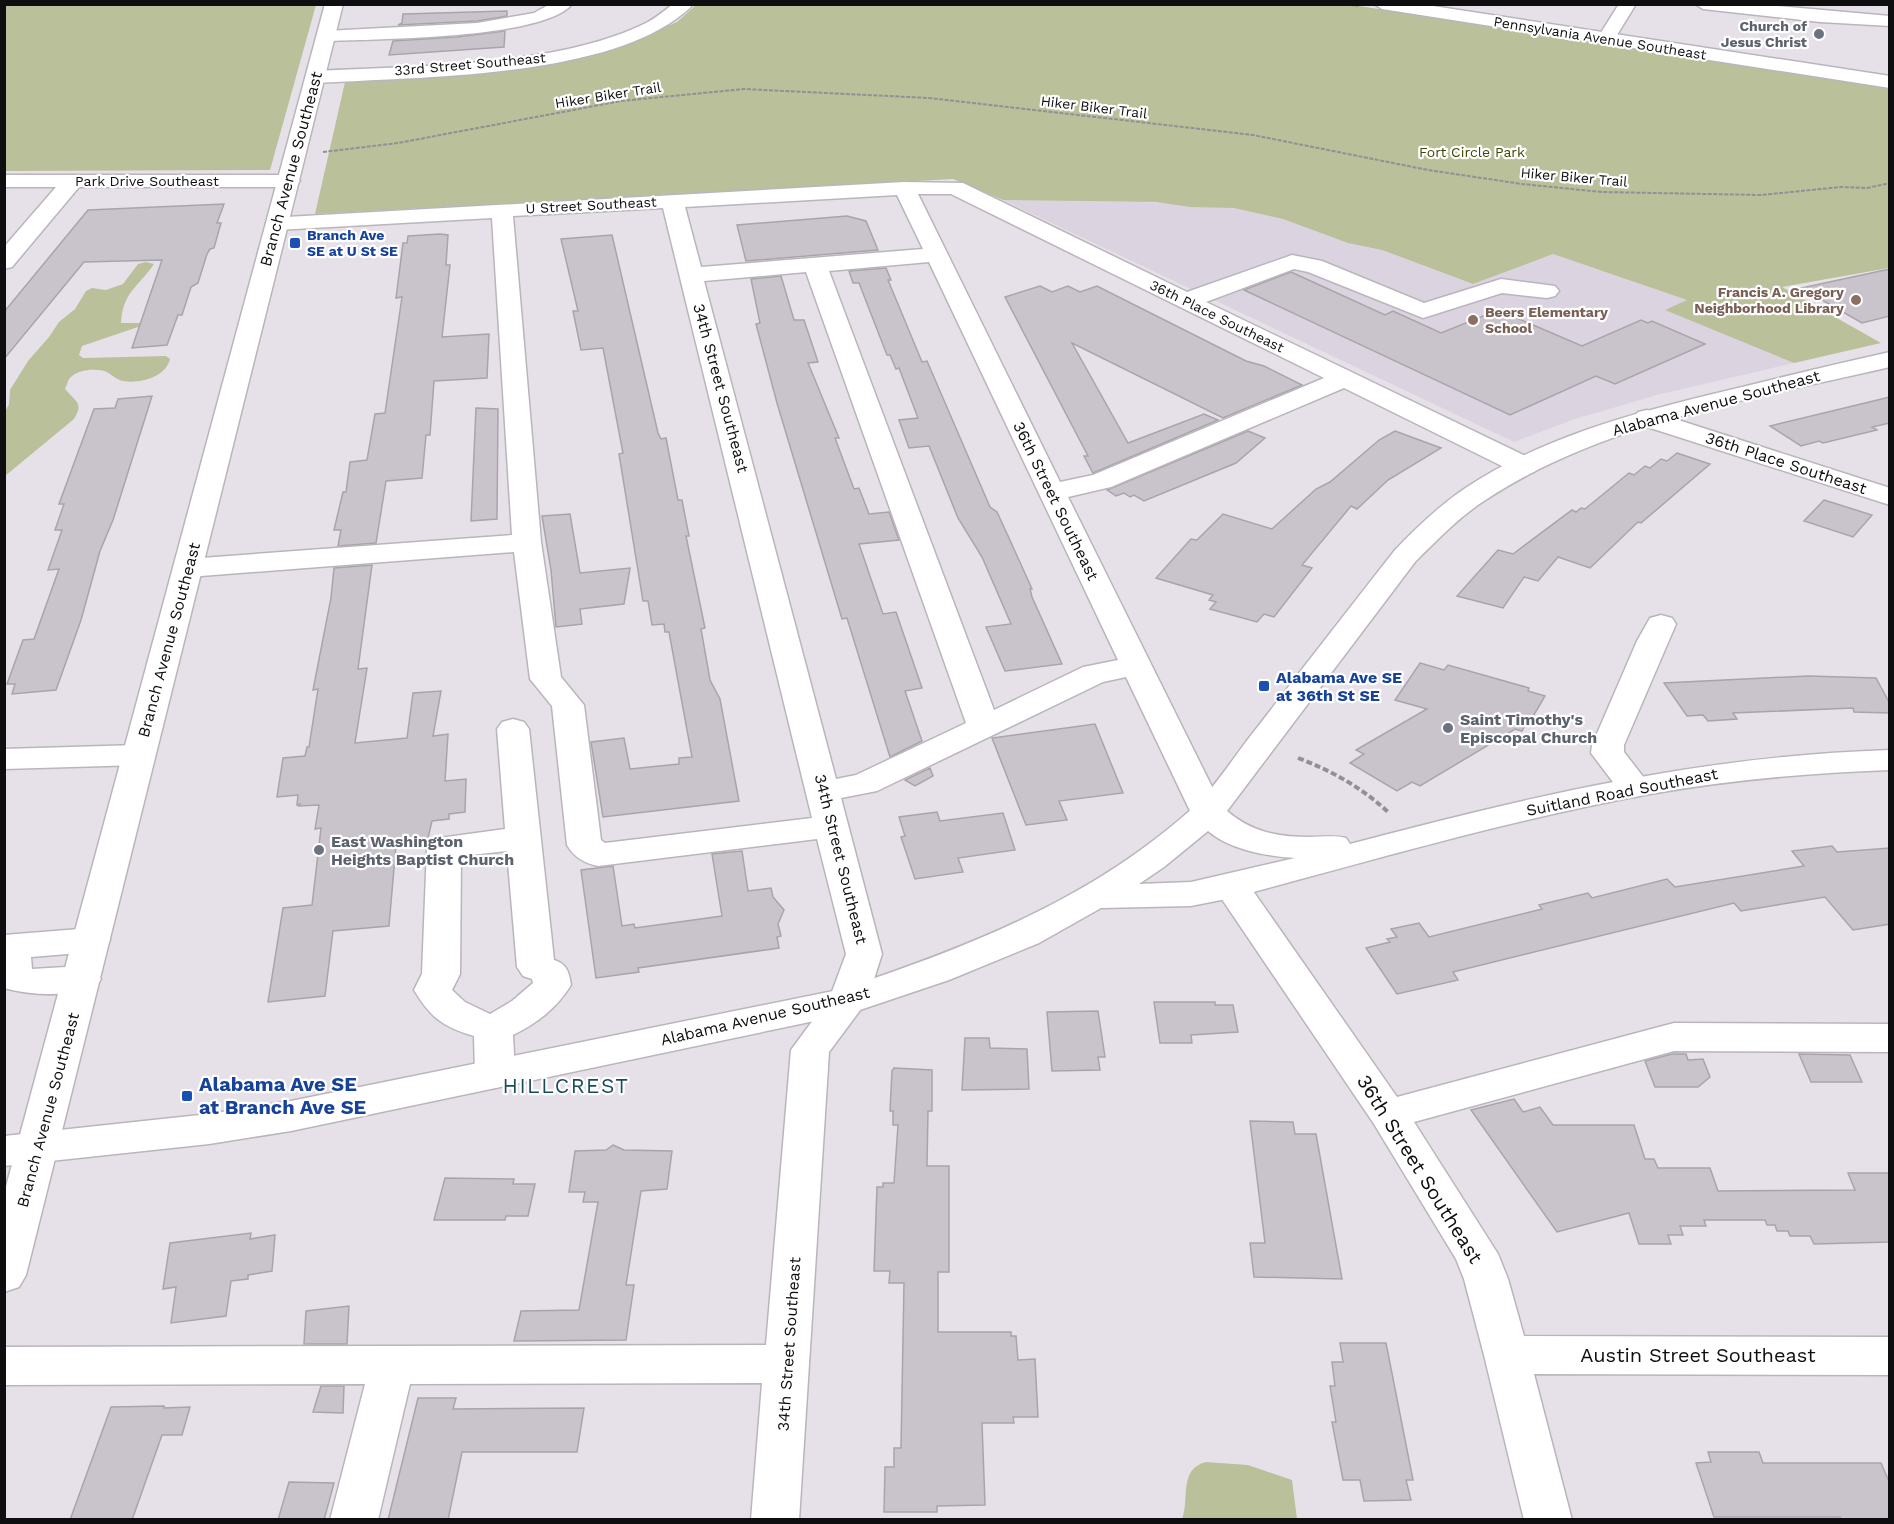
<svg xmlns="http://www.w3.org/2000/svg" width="1894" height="1524" font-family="'Work Sans',sans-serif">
<rect width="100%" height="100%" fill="#e6e1e8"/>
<!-- built -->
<path fill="#dcd3e0" d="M 1003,200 L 1259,204 L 1473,284 L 1553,254 L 1688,300 L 1666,310 L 1794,363 L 1657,395 L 1575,419 L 1514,442 Z"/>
<!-- green -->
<path fill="#bac09a" d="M 1346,4 L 1889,88 L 1889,268 L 1782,287 L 1881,343 L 1794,363 L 1665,310 L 1687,300 L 1553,254 L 1473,284 L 1382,250 L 1348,243 L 1283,219 L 1234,208 L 1190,207 L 1156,202 L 1003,200 L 953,179 L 315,214 L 345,82 L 513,68 L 627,43 L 677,22 L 696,5 Z
M 4,5 L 316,5 L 270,170 L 5,171 Z
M 146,262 L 154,264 C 138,288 123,291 121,323 L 140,323 L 141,326 L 82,346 L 79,355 L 83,358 L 166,356 L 170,359 C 166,377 140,384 123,381 C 117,380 112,375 107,372 C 97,368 79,369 71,377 C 68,379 67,385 65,389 C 76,402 84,403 74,419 L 5,476 L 5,412 L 9,404 L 10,390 L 28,361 L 49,337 L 59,322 L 75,309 L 86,291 L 92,288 L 106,290 L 123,284 L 138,264 Z
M 1206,1462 L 1248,1465 L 1292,1480 L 1297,1519 L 1182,1519 C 1190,1499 1178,1469 1206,1462 Z"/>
<!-- building -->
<path fill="#c9c4cb" stroke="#a9a4aa" stroke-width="1.5" d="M 507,11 L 507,16 L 477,21 L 398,25 L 402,23 L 403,14 Z
M 505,31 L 504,47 L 389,55 L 393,41 L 457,37 Z
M 224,204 L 217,223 L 221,223 L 214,248 L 210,249 L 207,254 L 198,283 L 191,287 L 182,315 L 178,315 L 167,345 L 132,348 L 162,260 L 84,262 L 4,359 L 4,312 L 88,210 Z
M 847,216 L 866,221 L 878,250 L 746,261 L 737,225 Z
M 440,234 L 448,235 L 446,265 L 450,265 L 442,337 L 489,334 L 487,378 L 434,381 L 430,435 L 426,435 L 422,478 L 386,481 L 376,543 L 338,546 L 341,530 L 334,530 L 343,492 L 346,492 L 350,462 L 367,460 L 375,414 L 385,413 L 402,297 L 396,298 L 403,243 L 407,243 L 408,236 Z
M 612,235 L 658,433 L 661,439 L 666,438 L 678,500 L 682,500 L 689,536 L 686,536 L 705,628 L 701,629 L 710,680 L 720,699 L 739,801 L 603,817 L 591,742 L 624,738 L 630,769 L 679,764 L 679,758 L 692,757 L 669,632 L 665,632 L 664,624 L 652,625 L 648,601 L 643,601 L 619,454 L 623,453 L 603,348 L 581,350 L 573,311 L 578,311 L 561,239 Z
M 886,268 L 891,280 L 888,280 L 922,362 L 927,361 L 990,507 L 997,512 L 1009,538 L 1032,589 L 1030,589 L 1032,597 L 1062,664 L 1005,671 L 986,627 L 1011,624 L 982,557 L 958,518 L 929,446 L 909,448 L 899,420 L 918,418 L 899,368 L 896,369 L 890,355 L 887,355 L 859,283 L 853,283 L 849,271 Z
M 1890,269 L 1890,316 L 1862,323 L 1801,288 Z
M 1291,272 L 1385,315 L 1393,311 L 1441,333 L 1498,310 L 1582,346 L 1641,320 L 1648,323 L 1652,321 L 1705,344 L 1615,384 L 1596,376 L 1510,415 L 1244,290 Z
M 781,276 L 794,320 L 804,320 L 818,362 L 808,363 L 839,438 L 835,438 L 854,489 L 859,488 L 869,514 L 889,512 L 899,540 L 859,544 L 883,614 L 896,612 L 922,688 L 905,691 L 922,741 L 890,757 L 847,618 L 842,619 L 777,403 L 756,324 L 760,323 L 751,279 Z
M 1040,286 L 1052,292 L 1068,286 L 1080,292 L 1097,286 L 1246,361 L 1264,366 L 1302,385 L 1223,418 L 1072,343 L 1128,443 L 1204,414 L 1218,420 L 1093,473 L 1084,456 L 1088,456 L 1005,297 Z
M 152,396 L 113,520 L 100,551 L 81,620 L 56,690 L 12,694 L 15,684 L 7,684 L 23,640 L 34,639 L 59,569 L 48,570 L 62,530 L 55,530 L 64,504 L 59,504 L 94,409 L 115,408 L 118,399 Z
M 1890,397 L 1890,423 L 1872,427 L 1877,430 L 1823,443 L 1819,441 L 1801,446 L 1770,426 Z
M 476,408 L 498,409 L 497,519 L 471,521 Z
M 1248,431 L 1265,438 L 1236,463 L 1144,501 L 1134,495 L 1130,497 L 1124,493 L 1116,496 L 1107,490 Z
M 1395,431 L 1441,448 L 1388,480 L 1357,509 L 1351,506 L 1302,565 L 1312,568 L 1274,617 L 1264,614 L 1257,622 L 1210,609 L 1216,602 L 1209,600 L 1213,595 L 1156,578 L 1191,539 L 1197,540 L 1223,514 L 1272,529 L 1316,489 L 1330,482 L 1379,440 Z
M 1677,453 L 1710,464 L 1641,523 L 1638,522 L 1590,568 L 1558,557 L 1538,581 L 1524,577 L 1503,608 L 1457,596 L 1498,550 L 1513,554 L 1572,510 L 1576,512 L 1581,508 L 1585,509 L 1629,473 L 1634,475 L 1645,466 L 1650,468 L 1661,459 L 1667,461 Z
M 1824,500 L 1872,515 L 1853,537 L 1804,521 Z
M 570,514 L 580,573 L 630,568 L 624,604 L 580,609 L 582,624 L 556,627 L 551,570 L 542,516 Z
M 372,565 L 358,669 L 367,668 L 355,743 L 407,738 L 413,693 L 441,691 L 433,736 L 448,734 L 445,781 L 466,779 L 465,812 L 449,814 L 449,819 L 432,821 L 427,842 L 396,845 L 389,926 L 333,931 L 325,996 L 268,1002 L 283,908 L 312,905 L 321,828 L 315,829 L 319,805 L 299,806 L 300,804 L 297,805 L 298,795 L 277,797 L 283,758 L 305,756 L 307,747 L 309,747 L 318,689 L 313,690 L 331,598 L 334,568 Z
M 1420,663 L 1444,670 L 1448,665 L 1529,688 L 1528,691 L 1545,696 L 1528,725 L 1525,725 L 1522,731 L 1515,729 L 1420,786 L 1412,782 L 1397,791 L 1350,763 L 1364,754 L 1356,750 L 1427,709 L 1395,700 Z
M 1808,676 L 1876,678 L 1890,704 L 1890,713 L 1854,712 L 1853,708 L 1733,713 L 1737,719 L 1708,721 L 1703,715 L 1687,716 L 1664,683 Z
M 1095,724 L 1123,793 L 1059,801 L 1067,820 L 1026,825 L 992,738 Z
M 930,768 L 933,776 L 915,786 L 905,780 Z
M 937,812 L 940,821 L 1003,813 L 1015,850 L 958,858 L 963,872 L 915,879 L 901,837 L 905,836 L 899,817 Z
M 1832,846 L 1837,852 L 1890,848 L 1890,924 L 1853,930 L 1825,897 L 1741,911 L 1734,903 L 1453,972 L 1458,980 L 1397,994 L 1366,948 L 1390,942 L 1387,939 L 1397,937 L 1391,929 L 1419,923 L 1429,937 L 1542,909 L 1539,905 L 1588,893 L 1592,898 L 1667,879 L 1675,887 L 1804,866 L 1792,851 Z
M 742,851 L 748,891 L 771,888 L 773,897 L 784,910 L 778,924 L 781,936 L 777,937 L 779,948 L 638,968 L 639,972 L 596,978 L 581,870 L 613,866 L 622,926 L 634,924 L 635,928 L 722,916 L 712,854 Z
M 1154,1002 L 1215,1002 L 1215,1005 L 1233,1005 L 1238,1032 L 1191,1035 L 1192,1043 L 1160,1043 Z
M 1098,1011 L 1105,1057 L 1098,1057 L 1100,1070 L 1052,1071 L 1047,1012 Z
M 965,1038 L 989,1038 L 990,1048 L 1027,1049 L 1029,1089 L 962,1090 Z
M 1672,1054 L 1686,1054 L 1688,1060 L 1703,1059 L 1710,1077 L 1698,1087 L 1655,1087 L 1645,1061 Z
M 1799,1054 L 1850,1055 L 1862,1082 L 1811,1082 Z
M 894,1068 L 932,1070 L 932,1111 L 928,1111 L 927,1166 L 949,1166 L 949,1272 L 938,1272 L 938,1332 L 1011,1332 L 1011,1336 L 1016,1336 L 1018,1360 L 1035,1359 L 1038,1417 L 1013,1417 L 1014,1423 L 982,1423 L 985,1505 L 937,1506 L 937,1512 L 884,1512 L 885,1467 L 894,1467 L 894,1448 L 901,1448 L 904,1283 L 889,1283 L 890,1271 L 874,1271 L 877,1187 L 883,1187 L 883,1183 L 894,1183 L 898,1125 L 893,1125 L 893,1111 L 890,1111 L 892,1071 Z
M 1514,1099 L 1523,1112 L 1540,1107 L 1553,1125 L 1634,1125 L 1645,1159 L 1654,1159 L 1658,1168 L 1710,1168 L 1718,1191 L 1855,1190 L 1848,1173 L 1890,1173 L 1890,1242 L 1814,1244 L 1810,1236 L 1790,1236 L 1788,1231 L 1777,1231 L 1775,1225 L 1767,1225 L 1765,1220 L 1704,1220 L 1706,1226 L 1680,1226 L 1683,1235 L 1668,1235 L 1671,1244 L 1639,1244 L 1629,1213 L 1557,1232 L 1471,1110 Z
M 1250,1121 L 1293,1122 L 1295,1134 L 1316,1134 L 1342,1279 L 1254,1277 L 1250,1243 L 1265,1243 Z
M 613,1145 L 624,1150 L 672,1151 L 667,1189 L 641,1191 L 626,1285 L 634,1285 L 626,1340 L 514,1341 L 521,1311 L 579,1310 L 598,1202 L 583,1202 L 585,1192 L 569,1192 L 575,1151 L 606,1150 Z
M 445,1178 L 514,1179 L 513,1184 L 535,1184 L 528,1216 L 506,1216 L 505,1220 L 434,1220 Z
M 251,1233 L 250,1239 L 275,1235 L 272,1271 L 248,1275 L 248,1279 L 231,1281 L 226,1316 L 171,1323 L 176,1287 L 163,1289 L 170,1243 Z
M 349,1306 L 347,1344 L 304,1344 L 306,1311 Z
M 1340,1343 L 1386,1343 L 1413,1480 L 1406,1480 L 1411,1500 L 1364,1501 L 1360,1480 L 1343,1480 L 1332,1422 L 1336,1422 L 1330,1386 L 1335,1386 L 1332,1362 L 1343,1362 Z
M 321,1386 L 344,1386 L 343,1413 L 313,1412 Z
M 418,1398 L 456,1398 L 453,1409 L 584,1408 L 577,1452 L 462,1452 L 448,1520 L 388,1520 Z
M 164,1406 L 164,1408 L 190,1407 L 182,1435 L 162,1435 L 132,1520 L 70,1520 L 111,1407 Z
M 1708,1452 L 1759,1452 L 1763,1463 L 1881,1463 L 1890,1484 L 1890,1520 L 1841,1520 L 1840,1517 L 1714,1517 L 1696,1463 L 1711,1462 Z
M 289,1482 L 334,1483 L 324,1520 L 278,1520 Z"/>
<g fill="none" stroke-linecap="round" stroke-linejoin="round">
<!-- minor casing -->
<g stroke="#bab5bc" stroke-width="3">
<path id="minor" d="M 550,4 L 572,4 C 545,39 374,39 326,41 L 320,40 L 317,36 L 320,32 L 326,31 L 477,23 L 534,13 Z
M 673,4 L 693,4 C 689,10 682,14 676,19 C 594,78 416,77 316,83 L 309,81 L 307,77 L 309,73 L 316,71 C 415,66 557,67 646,23 C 656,18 664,11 673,4 Z
M 1619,4 L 1636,4 L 1612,43 L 1600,43 L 1597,39 Z
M 1695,4 L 1755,4 L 1890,16 L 1890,26 L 1820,22 L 1703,9 Z
M 4,175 L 289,175 L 296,177 L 300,181 L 296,185 L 289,187 L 79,187 L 12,267 L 4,269 L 4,247 L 56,187 L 4,187 Z
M 904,182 L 963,183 L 1187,292 L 1292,255 L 1322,261 L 1424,303 L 1501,279 L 1555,286 L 1559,291 L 1555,296 L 1547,298 L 1502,293 L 1423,318 L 1308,272 L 1294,269 L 1206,302 L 1534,460 L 1537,466 L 1534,472 L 1524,474 L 1514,472 L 1344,388 L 1111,487 L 1068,497 L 1225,813 L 1220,820 L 1208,824 L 1196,820 L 1191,813 L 1126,677 L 1103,682 L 877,791 L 841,798 L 882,954 L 867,1001 L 829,1052 L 799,1520 L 751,1520 L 762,1383 L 410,1384 L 378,1520 L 330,1520 L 365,1384 L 4,1385 L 4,1347 L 766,1345 L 791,1050 L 830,997 L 846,954 L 817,839 L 598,866 C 584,863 574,857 567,845 L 552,706 L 530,679 L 514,552 L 188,577 L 178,574 L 173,568 L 178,562 L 188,559 L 512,535 L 492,218 L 277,230 L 269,228 L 266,223 L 269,218 ZM 918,194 L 951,194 L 1324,378 L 1093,475 L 1060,482 ZM 897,195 L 923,249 L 701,267 L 685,207 ZM 663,208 L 812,818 L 605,843 L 601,840 L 584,705 L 561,677 L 541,542 L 513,216 ZM 929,262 L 1118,660 L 1083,667 L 994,710 L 829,271 ZM 806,272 L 966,723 L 856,775 L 836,779 L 704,281 Z
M 1647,410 L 1890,488 L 1890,505 L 1638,424 L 1634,418 L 1638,412 Z
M 1661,615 L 1672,618 L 1676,624 L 1624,745 L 1624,752 L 1651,787 L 1646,794 L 1634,797 L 1622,794 L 1591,753 L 1592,745 L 1637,641 L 1650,618 Z
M 513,719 L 524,722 L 529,729 L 554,960 C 567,964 569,972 571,985 C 556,1009 537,1023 513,1035 L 515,1074 L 509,1084 L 495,1088 L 481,1084 L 475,1074 L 474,1036 C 443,1027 431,1018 414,990 L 422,974 L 427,847 L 432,839 L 505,829 L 497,729 L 502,722 ZM 507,851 L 517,967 L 523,976 L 532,979 L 533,983 L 512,1001 L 490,1014 L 465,1002 L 452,990 L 460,974 L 461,856 Z
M 139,745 L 151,748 L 155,755 L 151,762 L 139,765 L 4,769 L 4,749 Z
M 1231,874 L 1244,878 L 1397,1097 L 1674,1023 L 1890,1024 L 1890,1052 L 1674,1051 L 1414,1122 L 1498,1254 L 1508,1279 L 1524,1336 L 1890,1337 L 1890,1375 L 1534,1374 L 1572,1520 L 1524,1520 L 1484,1355 L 1464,1279 L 1456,1259 L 1374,1124 L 1213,886 L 1218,878 Z
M 92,928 L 105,931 L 110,940 L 105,949 L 92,952 L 31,957 L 32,969 L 82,966 L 95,970 L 101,979 L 95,988 C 66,996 34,996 4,988 L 4,935 Z"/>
</g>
<!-- major casing -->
<g stroke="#bab5bc" stroke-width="3">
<path id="major" d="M 1890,352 L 1890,367 C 1756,398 1604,422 1487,499 C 1460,516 1438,539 1415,562 L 1227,811 C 1251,832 1279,837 1309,837 C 1323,837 1333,835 1346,838 L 1350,844 C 1530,796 1702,756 1890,750 L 1890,770 C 1809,773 1729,780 1650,794 C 1508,820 1370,861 1231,898 L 1191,906 L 1101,908 L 1039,943 L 949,980 L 848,1014 L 291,1131 L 209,1144 L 4,1166 L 4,1136 L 209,1114 L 291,1101 L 843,989 C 971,946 1092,899 1194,807 C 1214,789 1238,751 1256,729 C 1302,669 1348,610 1395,550 C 1417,527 1440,505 1467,487 C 1542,438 1630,414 1717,393 C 1774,379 1832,365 1890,352 ZM 1208,831 C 1231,850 1265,856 1295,858 L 1191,882 L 1139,884 L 1164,867 Z"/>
</g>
<!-- highway casing -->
<g stroke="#bab5bc" stroke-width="3">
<path id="highway" d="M 325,4 L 343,4 L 26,1275 L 19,1287 L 4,1292 L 4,1194 Z
M 1374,4 L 1420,4 L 1890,76 L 1890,88 L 1382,9 Z"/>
</g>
<!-- path-far1 -->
<path stroke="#938f94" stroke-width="2" stroke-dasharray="4 1.5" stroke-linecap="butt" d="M 1345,4 L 1358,6
M 323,152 L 398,143 L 621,101 L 744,89 L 929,98 L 1253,135 L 1428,170 L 1522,184 L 1602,192 L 1761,195 L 1841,187 L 1867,188 L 1890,183"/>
<!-- path -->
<path stroke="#938f94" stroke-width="4" stroke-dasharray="6 3" stroke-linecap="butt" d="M 1298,758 C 1332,771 1361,787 1388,812"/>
<!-- minor -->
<use href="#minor" fill="#fff" fill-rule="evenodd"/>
<!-- major -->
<use href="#major" fill="#fff" fill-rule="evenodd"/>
<!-- highway -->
<use href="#highway" fill="#fff" fill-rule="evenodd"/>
</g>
<!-- markers -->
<g fill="#6b7280" stroke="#fff" stroke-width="2">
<circle cx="1819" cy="34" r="6"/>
<circle cx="1448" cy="728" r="6"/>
<circle cx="319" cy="850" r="6"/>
</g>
<g fill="#1a4fb4" stroke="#fff" stroke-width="2">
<rect x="289" y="237" width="12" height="12" rx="3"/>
<rect x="1258" y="680" width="12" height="12" rx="3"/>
<rect x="181" y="1090" width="12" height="12" rx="3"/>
</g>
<g fill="#8d6e63" stroke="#fff" stroke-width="2">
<circle cx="1856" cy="300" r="6"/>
<circle cx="1473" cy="320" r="6"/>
</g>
<g text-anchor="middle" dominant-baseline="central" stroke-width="4.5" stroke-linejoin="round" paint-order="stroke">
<!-- far-worship labels -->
<g font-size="14" font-weight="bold" fill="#5b616d" stroke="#fff" text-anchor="end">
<text x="1807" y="26">Church of<tspan x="1807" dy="16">Jesus Christ</tspan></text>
</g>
<!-- far-street labels -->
<g font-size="14" fill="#0e0d0f" stroke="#fff">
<text transform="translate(1600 38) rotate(9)">Pennsylvania Avenue Southeast</text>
<text transform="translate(470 64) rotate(-5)">33rd Street Southeast</text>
<text transform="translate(608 95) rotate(-9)">Hiker Biker Trail</text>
<text transform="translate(1094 107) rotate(7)">Hiker Biker Trail</text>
<text transform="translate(1574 177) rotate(5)">Hiker Biker Trail</text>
<text x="147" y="181">Park Drive Southeast</text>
<text transform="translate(591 205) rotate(-3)">U Street Southeast</text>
<text transform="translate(1217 316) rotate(26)">36th Place Southeast</text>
</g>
<!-- far-park labels -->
<g font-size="14" fill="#424702" stroke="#fff">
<text x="1472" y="152">Fort Circle Park</text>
</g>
<!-- far-transit labels -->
<g font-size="14" font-weight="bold" fill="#164399" stroke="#fff" text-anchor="start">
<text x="307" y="235">Branch Ave<tspan x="307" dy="16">SE at U St SE</tspan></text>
</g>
<!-- far-education labels -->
<g font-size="14" font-weight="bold" fill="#785e54" stroke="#fff" text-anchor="end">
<text x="1844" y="292">Francis A. Gregory<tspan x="1844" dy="16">Neighborhood Library</tspan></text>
<text x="1485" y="312" text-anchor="start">Beers Elementary<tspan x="1485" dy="16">School</tspan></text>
</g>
<!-- street labels -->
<g font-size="16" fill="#0e0d0f" stroke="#fff">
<text transform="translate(291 169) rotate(-75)">Branch Avenue Southeast</text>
<text transform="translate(721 388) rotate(75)">34th Street Southeast</text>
<text transform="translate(1716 403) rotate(-15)">Alabama Avenue Southeast</text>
<text transform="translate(1786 463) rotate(18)">36th Place Southeast</text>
<text transform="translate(1056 501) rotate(64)">36th Street Southeast</text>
<text transform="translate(169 640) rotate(-75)">Branch Avenue Southeast</text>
<text transform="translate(1622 792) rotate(-11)">Suitland Road Southeast</text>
<text transform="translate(841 859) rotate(76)">34th Street Southeast</text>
<text transform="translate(765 1016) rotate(-13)">Alabama Avenue Southeast</text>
<text transform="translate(48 1110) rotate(-75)">Branch Avenue Southeast</text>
<text transform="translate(789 1344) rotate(-86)">34th Street Southeast</text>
</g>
<!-- transit labels -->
<g font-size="16" font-weight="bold" fill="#164399" stroke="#fff" text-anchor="start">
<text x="1276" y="677">Alabama Ave SE<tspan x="1276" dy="18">at 36th St SE</tspan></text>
</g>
<!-- worship labels -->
<g font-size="16" font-weight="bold" fill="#5b616d" stroke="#fff" text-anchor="start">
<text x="1460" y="719">Saint Timothy's<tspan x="1460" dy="18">Episcopal Church</tspan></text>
<text x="331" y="841">East Washington<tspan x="331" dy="18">Heights Baptist Church</tspan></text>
</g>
<!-- near-transit labels -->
<g font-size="20" font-weight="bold" fill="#164399" stroke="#fff" text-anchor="start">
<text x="199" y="1084">Alabama Ave SE<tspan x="199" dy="23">at Branch Ave SE</tspan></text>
</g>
<!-- near-street labels -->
<g font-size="20" fill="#0e0d0f" stroke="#fff">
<text transform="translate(1420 1169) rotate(58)">36th Street Southeast</text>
<text x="1698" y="1355">Austin Street Southeast</text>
</g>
<!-- near-neighbourhood labels -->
<g font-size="21" letter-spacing="1.5" fill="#174d5b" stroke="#fff">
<text x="566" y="1085">HILLCREST</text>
</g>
</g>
<!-- border -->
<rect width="1894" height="1524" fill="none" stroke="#0e0d0f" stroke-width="12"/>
</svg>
